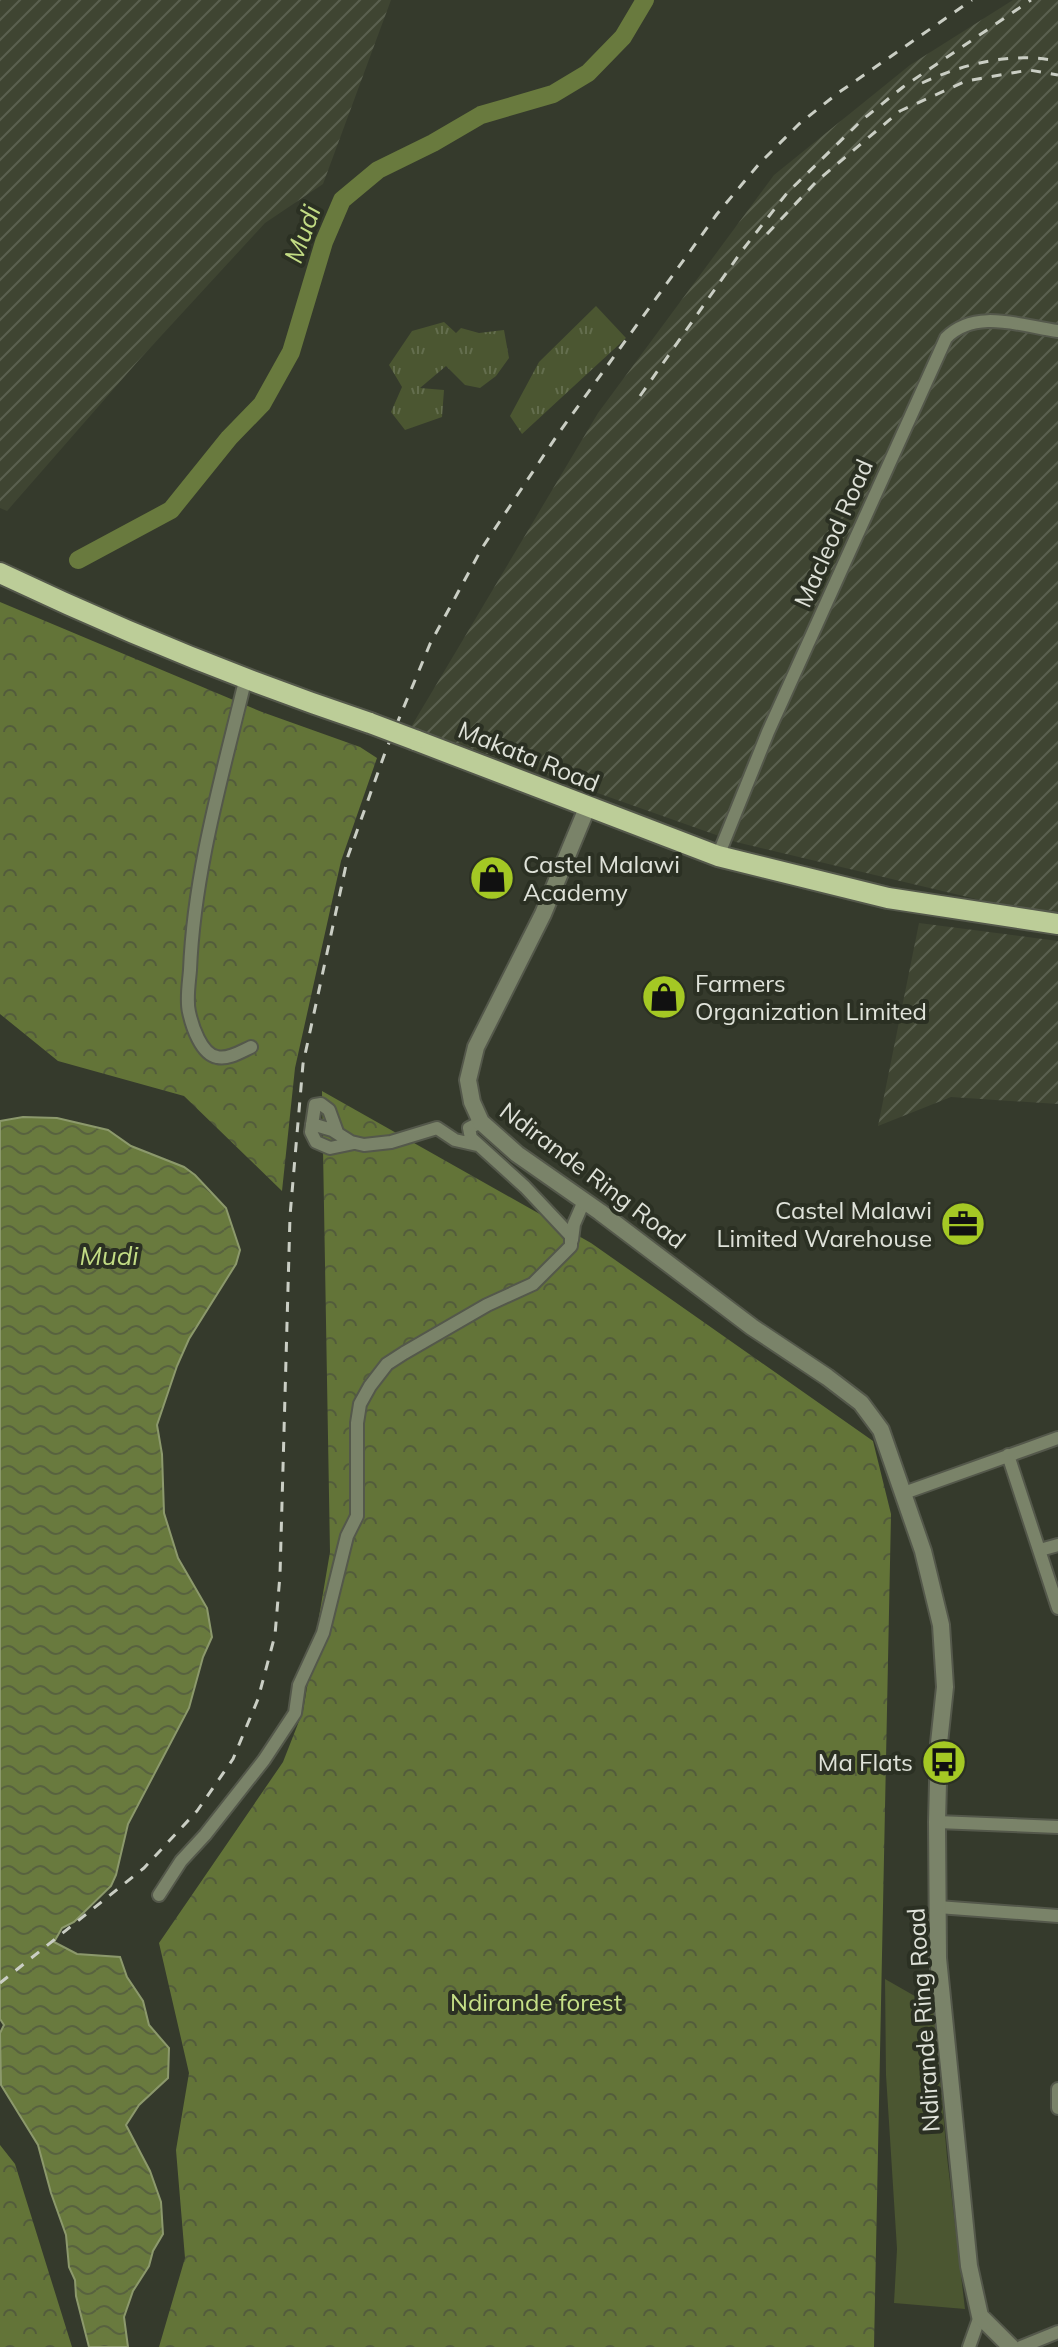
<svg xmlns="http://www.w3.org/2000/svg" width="1058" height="2347" font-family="Mulish,sans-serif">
<defs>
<pattern id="industrial-furrows" width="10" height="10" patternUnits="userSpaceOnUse" patternTransform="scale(2)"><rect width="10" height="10" fill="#3f4532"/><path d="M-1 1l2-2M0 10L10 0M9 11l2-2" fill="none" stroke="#5a604f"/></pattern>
<pattern id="forest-crowns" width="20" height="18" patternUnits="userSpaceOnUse" patternTransform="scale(2)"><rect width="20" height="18" fill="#637438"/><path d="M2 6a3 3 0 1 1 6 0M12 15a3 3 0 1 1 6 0" fill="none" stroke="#535c3c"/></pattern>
<pattern id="park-tufts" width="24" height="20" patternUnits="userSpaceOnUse" patternTransform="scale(2)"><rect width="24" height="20" fill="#4b5631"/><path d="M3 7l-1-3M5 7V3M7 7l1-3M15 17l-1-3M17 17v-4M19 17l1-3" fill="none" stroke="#646e4e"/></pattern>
<pattern id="water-waves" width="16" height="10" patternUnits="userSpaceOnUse" patternTransform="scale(2)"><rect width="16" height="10" fill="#697a3e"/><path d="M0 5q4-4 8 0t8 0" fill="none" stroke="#58623f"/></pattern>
</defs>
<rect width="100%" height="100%" fill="#353a2c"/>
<!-- industrial -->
<path fill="url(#industrial-furrows)" d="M 0,0 L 391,0 L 323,184 L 265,223 L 139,360 L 7,511 L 0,508 Z
M 1013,0 L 1058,0 L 1058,911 L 1014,908 L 736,842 L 411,727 L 598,413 L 774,175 L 910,65 Z
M 919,923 L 1058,941 L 1058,1104 L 951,1097 L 878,1126 Z"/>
<!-- grass -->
<path fill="#4b5631" d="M 885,1979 L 934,2007 L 947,2157 L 965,2309 L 894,2303 L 897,2249 L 886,2075 Z"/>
<!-- forest -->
<path fill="url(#forest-crowns)" d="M 0,602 L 262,712 L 360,747 L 377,758 L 341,861 L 295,1068 L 282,1191 L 184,1096 L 58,1061 L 0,1014 Z
M 322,1091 L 591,1243 L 873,1441 L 891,1514 L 874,2347 L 159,2347 L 185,2258 L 176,2150 L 189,2073 L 159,1943 L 283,1762 L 303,1711 L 330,1552 Z
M 0,2145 L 15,2164 L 72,2347 L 0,2347 Z"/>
<!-- park -->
<path fill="url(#park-tufts)" d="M 596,306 L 626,338 L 522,434 L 510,416 L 539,362 Z
M 444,322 L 456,333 L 461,328 L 479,333 L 504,330 L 509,358 L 496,376 L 480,388 L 465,385 L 446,366 L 420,388 L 444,390 L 442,417 L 405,430 L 391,412 L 402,387 L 389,365 L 412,331 Z"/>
<!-- water -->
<path fill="url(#water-waves)" stroke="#8c996c" stroke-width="2" d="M 23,1117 L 57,1118 L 108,1130 L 131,1146 L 184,1167 L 195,1175 L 226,1208 L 240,1250 L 236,1264 L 189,1339 L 177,1366 L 157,1425 L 162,1454 L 164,1513 L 178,1558 L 207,1608 L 212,1637 L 203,1657 L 189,1708 L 128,1824 L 116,1875 L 111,1886 L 74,1922 L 62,1928 L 54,1942 L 77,1954 L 120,1957 L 127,1977 L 143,2001 L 149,2025 L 169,2048 L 168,2078 L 139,2105 L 126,2125 L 150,2171 L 161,2202 L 163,2234 L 153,2251 L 149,2266 L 133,2291 L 124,2317 L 128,2347 L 89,2347 L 76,2296 L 75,2280 L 69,2267 L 66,2235 L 51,2193 L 38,2145 L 1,2085 L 0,2033 L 4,2025 L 0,2019 L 0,1121 Z"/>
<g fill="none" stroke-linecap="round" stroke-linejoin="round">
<!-- river -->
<path stroke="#697a3e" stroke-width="18" d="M 78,560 L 171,510 L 229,438 L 262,404 L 291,352 L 324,242 L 342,200 L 378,170 L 433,143 L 481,115 L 553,94 L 588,73 L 623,37 L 645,0"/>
<!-- minor casing -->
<g stroke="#54584b" stroke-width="16">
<path id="minor" d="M 246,677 C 223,773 194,871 190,970 C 189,983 186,1000 189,1012 C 192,1026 201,1054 217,1057 C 228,1060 242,1051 251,1047
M 718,856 L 768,732 L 946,338 C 975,308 1022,326 1058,331
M 312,1124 L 332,1130 L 351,1142 L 364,1145 L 391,1142 L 437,1128 L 455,1140 L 477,1145
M 337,1132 L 329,1110 L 321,1104 L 315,1105 L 311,1132 L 316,1142 L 330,1148 L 354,1143
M 572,1240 L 574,1224 L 584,1201
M 1008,1455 L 1058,1608
M 904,1493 L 1058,1438
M 1040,1550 L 1058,1545
M 937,1822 L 1058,1827
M 159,1895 L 181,1861 L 205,1835 L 264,1760 L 295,1713 L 299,1685 L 323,1633 L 347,1536 L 357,1516 L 357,1423 L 360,1404 L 370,1386 L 387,1364 L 404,1353 L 487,1305 L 533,1284 L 571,1246 L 571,1236 L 525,1187 L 471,1138 L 469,1128 L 481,1122
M 938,1907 L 1058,1916
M 1058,2089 L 1058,2108
M 969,2347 L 980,2316
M 1021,2347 L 1058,2332"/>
</g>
<!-- tertiary casing -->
<g stroke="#54584b" stroke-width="20">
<path id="tertiary" d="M 587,808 L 543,914 L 476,1047 L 468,1080 L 472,1102 L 481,1122 L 517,1154 L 600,1212 L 752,1327 L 827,1377 L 861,1403 L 881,1430 L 923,1551 L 941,1625 L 945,1687 L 939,1743 L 937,1822 L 938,1958 L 969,2266 L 980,2316 L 1011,2347"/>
</g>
<!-- primary casing -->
<g stroke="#54584b" stroke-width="24">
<path id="primary" d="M 0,573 C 120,630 244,681 370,723
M 415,740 L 718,856 L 888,898 L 1058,924"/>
</g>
<!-- minor -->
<use href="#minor" stroke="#7a8369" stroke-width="12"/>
<!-- tertiary -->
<use href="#tertiary" stroke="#7a8369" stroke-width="16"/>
<!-- primary -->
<use href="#primary" stroke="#bccd98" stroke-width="20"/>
<!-- rail -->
<path stroke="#cacec4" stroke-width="3" stroke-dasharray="10 10" stroke-linecap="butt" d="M 922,83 C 966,63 1010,52 1058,61
M 767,234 L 817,181 L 900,111 L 966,81 L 1029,70 L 1058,75
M 640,396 L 741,252 L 787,193 L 862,120 L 903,87 L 1031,0
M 0,1983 L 144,1868 L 197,1811 L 233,1759 L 258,1699 L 275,1635 L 280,1575 L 290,1216 L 303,1064 L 348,856 L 386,750 L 430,644 L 482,548 L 558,434 L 717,214 L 759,164 L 799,124 L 838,93 L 972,0"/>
<!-- primary-bridge casing -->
<g stroke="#54584b" stroke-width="24" stroke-linecap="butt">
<path id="primary-bridge" d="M 370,723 L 415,740"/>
</g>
<!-- primary-bridge -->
<use href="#primary-bridge" stroke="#bccd98" stroke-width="20"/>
</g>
<!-- icons -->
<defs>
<g id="shop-disc" transform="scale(2.3)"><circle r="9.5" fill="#a4c824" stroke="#2b3023"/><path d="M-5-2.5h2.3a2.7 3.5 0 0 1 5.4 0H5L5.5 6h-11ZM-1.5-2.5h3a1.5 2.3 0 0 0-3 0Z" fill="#111"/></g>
<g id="office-disc" transform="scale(2.3)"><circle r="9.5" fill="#a4c824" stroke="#2b3023"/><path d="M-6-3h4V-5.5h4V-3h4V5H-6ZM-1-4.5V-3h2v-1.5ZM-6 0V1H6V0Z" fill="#111"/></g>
<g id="bus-disc" transform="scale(2.3)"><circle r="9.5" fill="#a4c824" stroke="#2b3023"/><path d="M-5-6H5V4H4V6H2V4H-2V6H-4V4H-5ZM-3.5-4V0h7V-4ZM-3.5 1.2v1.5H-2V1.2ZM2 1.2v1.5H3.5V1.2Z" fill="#111"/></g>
</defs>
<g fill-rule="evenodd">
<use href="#shop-disc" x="492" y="878"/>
<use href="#shop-disc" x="664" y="997"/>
<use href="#office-disc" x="963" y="1224"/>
<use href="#bus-disc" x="944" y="1762"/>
</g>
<g text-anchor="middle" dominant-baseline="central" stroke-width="8" stroke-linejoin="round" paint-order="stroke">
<!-- street labels -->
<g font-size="24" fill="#dfe2d9" stroke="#2b3023">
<text transform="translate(833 533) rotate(-66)">Macleod Road</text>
<text transform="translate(529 756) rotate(22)">Makata Road</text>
<text transform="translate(593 1175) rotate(37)">Ndirande Ring Road</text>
<text transform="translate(923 2020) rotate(-94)">Ndirande Ring Road</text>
</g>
<!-- poi labels -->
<g font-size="24" fill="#dfe2d9" stroke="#2b3023" text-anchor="start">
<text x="523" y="864">Castel Malawi<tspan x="523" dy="28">Academy</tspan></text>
<text x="695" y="983">Farmers<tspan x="695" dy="28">Organization Limited</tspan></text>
<text x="932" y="1210" text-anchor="end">Castel Malawi<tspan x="932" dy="28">Limited Warehouse</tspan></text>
<text x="913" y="1762" text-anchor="end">Ma Flats</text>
</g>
<!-- park labels -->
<g font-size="24" fill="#c5df87" stroke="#2b3023">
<text x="536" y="2002">Ndirande forest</text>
</g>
<!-- water labels -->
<g font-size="26" font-style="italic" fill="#c2dc84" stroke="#2b3023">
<text transform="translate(302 234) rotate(-70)">Mudi</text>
<text x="109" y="1255">Mudi</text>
</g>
</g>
</svg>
